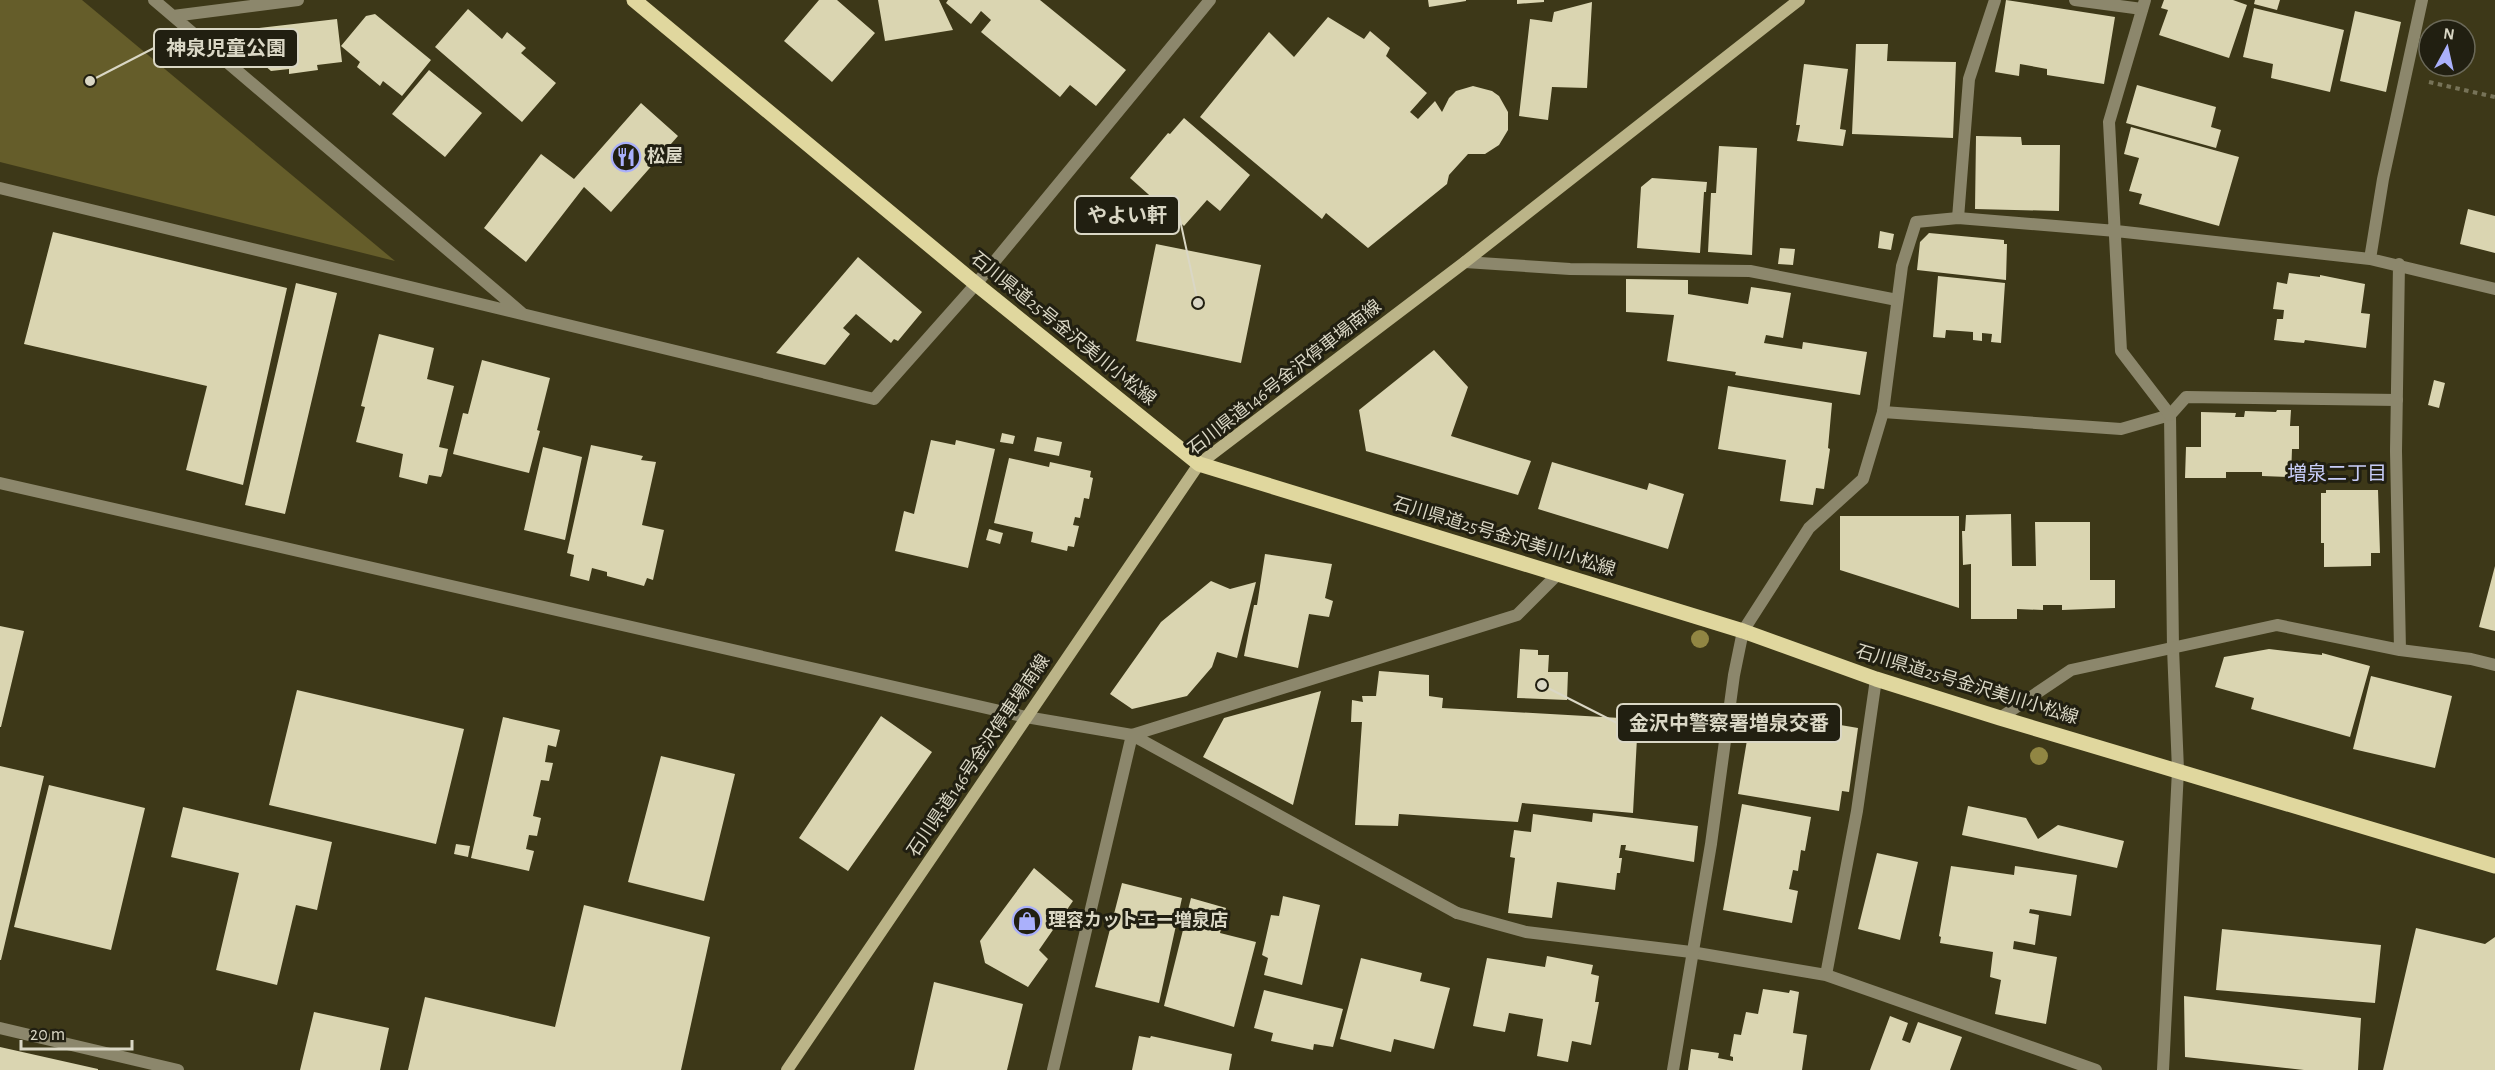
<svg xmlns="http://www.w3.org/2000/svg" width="2495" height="1070" font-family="'Alegreya Sans','Noto Sans JP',sans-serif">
<rect width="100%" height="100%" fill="#3d3818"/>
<!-- green -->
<path fill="#655d2a" d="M 0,0 L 82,0 L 395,261 L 0,162 Z"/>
<!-- building -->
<path fill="#dad5b1" d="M 819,0 L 837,0 L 875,33 L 832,82 L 784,41 Z
M 878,0 L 939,0 L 953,30 L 885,41 Z
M 948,0 L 1040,0 L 1126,70 L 1096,106 L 1070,85 L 1060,97 L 981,32 L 991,20 L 981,11 L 971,24 L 946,3 Z
M 1428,0 L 1466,0 L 1466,1 L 1429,7 Z
M 1517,0 L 1544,0 L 1544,2 L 1517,4 Z
M 2006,0 L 2115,17 L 2104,84 L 2047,75 L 2047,69 L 2020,64 L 2019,76 L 1995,72 Z
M 2164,0 L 2233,0 L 2247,5 L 2229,58 L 2159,35 L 2168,10 L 2161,8 Z
M 2255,0 L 2280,0 L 2277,10 L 2254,4 Z
M 1592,2 L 1587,88 L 1552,87 L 1548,120 L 1519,116 L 1530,19 L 1552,22 L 1554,12 Z
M 2254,8 L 2344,30 L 2330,92 L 2271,78 L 2273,64 L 2243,57 Z
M 468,9 L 502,39 L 507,32 L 526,48 L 521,53 L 556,83 L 522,122 L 435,47 Z
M 2355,11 L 2401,22 L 2386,92 L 2340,81 Z
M 375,14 L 431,60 L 402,96 L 383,81 L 380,86 L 357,67 L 360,62 L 341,46 L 366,16 Z
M 1328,17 L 1364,39 L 1370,31 L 1390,48 L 1386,56 L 1427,93 L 1410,112 L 1418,119 L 1435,101 L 1442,112 L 1449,98 L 1456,91 L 1473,86 L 1492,91 L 1499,96 L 1508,112 L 1508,130 L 1499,145 L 1485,154 L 1468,154 L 1449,175 L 1447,184 L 1368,248 L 1326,213 L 1322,219 L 1200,117 L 1269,32 L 1294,57 Z
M 337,19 L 342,62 L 317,65 L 318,70 L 289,74 L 289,69 L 271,71 L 263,64 L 259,28 Z
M 1856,44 L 1888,44 L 1887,61 L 1956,62 L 1953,138 L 1852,134 Z
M 1804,64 L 1848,69 L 1840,129 L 1846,130 L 1843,146 L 1797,141 L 1800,125 L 1796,125 Z
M 429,70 L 482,113 L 445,157 L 392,114 Z
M 2137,85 L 2216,107 L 2211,127 L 2221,130 L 2216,148 L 2126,123 Z
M 641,103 L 678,136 L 611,212 L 584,187 L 526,262 L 484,228 L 541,154 L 574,179 Z
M 1184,118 L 1250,175 L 1220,211 L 1207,200 L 1184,226 L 1130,178 L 1168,133 L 1170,134 Z
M 2131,127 L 2239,157 L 2219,226 L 2139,204 L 2142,194 L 2129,191 L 2139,158 L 2124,154 Z
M 1976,136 L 2021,137 L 2022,145 L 2060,145 L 2059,211 L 1975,209 Z
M 1719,146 L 1757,148 L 1752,255 L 1708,252 L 1711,193 L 1716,193 Z
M 1652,178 L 1707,182 L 1706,192 L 1704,192 L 1700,253 L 1637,248 L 1641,187 Z
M 2468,209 L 2495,216 L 2495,253 L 2460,244 Z
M 1880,231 L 1894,234 L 1891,250 L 1878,248 Z
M 53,232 L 287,288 L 243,485 L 186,470 L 207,386 L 24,344 Z
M 1929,233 L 2004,240 L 2004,244 L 2007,244 L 2006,280 L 1917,270 L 1920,242 Z
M 1156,244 L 1261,265 L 1241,363 L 1136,341 Z
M 1780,248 L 1795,249 L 1793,265 L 1778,264 Z
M 858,257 L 922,312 L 898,341 L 894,339 L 891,343 L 856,314 L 843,328 L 850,334 L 825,365 L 776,353 Z
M 2289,273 L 2320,277 L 2320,275 L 2365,284 L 2361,313 L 2370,314 L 2366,348 L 2305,340 L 2304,343 L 2274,340 L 2277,319 L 2283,319 L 2284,310 L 2273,309 L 2277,282 L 2287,284 Z
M 1938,276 L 2005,283 L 2001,343 L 1991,342 L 1992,334 L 1982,333 L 1982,341 L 1973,340 L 1973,332 L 1946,330 L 1945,338 L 1933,337 Z
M 1626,279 L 1688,280 L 1688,294 L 1748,304 L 1751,287 L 1791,293 L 1783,338 L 1766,335 L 1764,343 L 1802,349 L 1803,342 L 1867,352 L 1860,395 L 1735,375 L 1736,372 L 1667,361 L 1674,315 L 1626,312 Z
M 296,283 L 337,293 L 285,514 L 245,505 Z
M 379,334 L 434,348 L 427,379 L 454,386 L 439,447 L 448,449 L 443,472 L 441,477 L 429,475 L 427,484 L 399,477 L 403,454 L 356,442 L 365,407 L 361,406 Z
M 1434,350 L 1468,387 L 1451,436 L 1531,461 L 1518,495 L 1366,451 L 1359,410 Z
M 482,360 L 550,378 L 537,430 L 540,431 L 529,473 L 453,454 L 463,413 L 468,414 Z
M 2434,380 L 2445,383 L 2439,408 L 2428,405 Z
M 1728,386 L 1832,403 L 1828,448 L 1830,449 L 1824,489 L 1816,488 L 1813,505 L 1780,501 L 1786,460 L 1718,449 Z
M 2277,410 L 2291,410 L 2290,426 L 2299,426 L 2299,449 L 2292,449 L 2291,477 L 2262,476 L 2262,472 L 2226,472 L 2226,478 L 2185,478 L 2186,447 L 2201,447 L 2201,412 L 2236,413 L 2235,417 L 2244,417 L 2245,411 L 2276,412 Z
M 1002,433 L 1015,436 L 1013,444 L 1000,442 Z
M 1037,437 L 1062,442 L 1059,456 L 1034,451 Z
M 931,440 L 955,445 L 956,440 L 995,449 L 968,568 L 895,551 L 904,511 L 914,514 Z
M 591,445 L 643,456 L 641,460 L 656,462 L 642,525 L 664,530 L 653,580 L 647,578 L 644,586 L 607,576 L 607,572 L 592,568 L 589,581 L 570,576 L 574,555 L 567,553 Z
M 543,447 L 582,457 L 565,540 L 524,530 Z
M 1009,458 L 1049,467 L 1050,462 L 1091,471 L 1090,477 L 1093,478 L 1089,499 L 1084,498 L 1080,518 L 1075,517 L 1073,525 L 1079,526 L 1074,547 L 1068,546 L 1067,551 L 1031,542 L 1033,532 L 994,523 Z
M 1552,462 L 1647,490 L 1649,483 L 1684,494 L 1668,549 L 1538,509 Z
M 2326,490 L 2378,490 L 2380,553 L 2371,553 L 2371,566 L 2324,567 L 2324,543 L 2321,543 L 2321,493 L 2326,493 Z
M 2011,514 L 2012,566 L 2036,566 L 2035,522 L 2090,522 L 2090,580 L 2115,580 L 2115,608 L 2062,610 L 2062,605 L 2043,605 L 2043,610 L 2017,609 L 2017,619 L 1971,619 L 1971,564 L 1963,565 L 1962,531 L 1965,531 L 1966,515 Z
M 1840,516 L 1959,516 L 1959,608 L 1840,570 Z
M 989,529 L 1003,533 L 1000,544 L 986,540 Z
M 1265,554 L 1332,564 L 1325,598 L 1333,601 L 1329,617 L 1309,614 L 1298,668 L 1244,656 L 1254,605 L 1257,605 Z
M 2495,566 L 2495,631 L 2479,627 Z
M 1211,581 L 1230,589 L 1256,582 L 1237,658 L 1217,652 L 1212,667 L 1187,696 L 1132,709 L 1110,694 L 1161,622 Z
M 0,626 L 24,631 L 1,727 L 0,727 Z
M 1520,649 L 1538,650 L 1538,655 L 1549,655 L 1548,672 L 1568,672 L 1567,700 L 1517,698 Z
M 2269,649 L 2322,655 L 2322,653 L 2370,666 L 2350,737 L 2251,709 L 2254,698 L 2215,687 L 2224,657 Z
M 1379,671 L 1429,675 L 1429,696 L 1443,698 L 1442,708 L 1638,719 L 1633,813 L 1522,803 L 1518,822 L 1399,814 L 1398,826 L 1355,825 L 1362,722 L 1351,722 L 1352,700 L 1363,702 L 1362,696 L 1376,696 Z
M 2371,676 L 2452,696 L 2435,768 L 2353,749 Z
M 297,690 L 464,729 L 436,844 L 269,805 Z
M 1321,691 L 1293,805 L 1203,757 L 1224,718 Z
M 881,716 L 932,752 L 848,871 L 799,838 Z
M 503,717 L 560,730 L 556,747 L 548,745 L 545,762 L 553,763 L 549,781 L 541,780 L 533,816 L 541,818 L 537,836 L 529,835 L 526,849 L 534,851 L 529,871 L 471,858 Z
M 1817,721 L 1858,728 L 1849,792 L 1842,791 L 1839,811 L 1738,794 L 1750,722 L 1801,730 L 1802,722 L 1817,724 Z
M 661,756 L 735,774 L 704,901 L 628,882 Z
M 0,766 L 44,776 L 1,960 L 0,960 Z
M 49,785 L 145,808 L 111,950 L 14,927 Z
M 1742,804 L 1811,817 L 1805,851 L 1801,850 L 1798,871 L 1793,870 L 1789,889 L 1798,891 L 1792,923 L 1723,910 Z
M 1968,806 L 2026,818 L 2038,839 L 2058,825 L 2124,841 L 2117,868 L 1962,835 Z
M 183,807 L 332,842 L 317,910 L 296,905 L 277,985 L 216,970 L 239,873 L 171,857 Z
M 1593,813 L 1698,826 L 1694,862 L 1625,850 L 1626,845 L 1621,845 L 1619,858 L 1622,858 L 1620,873 L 1617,873 L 1615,890 L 1557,882 L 1552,918 L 1508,913 L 1515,858 L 1510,857 L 1514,830 L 1531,832 L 1533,814 L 1592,822 Z
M 456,844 L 470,846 L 468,857 L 454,854 Z
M 1877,853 L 1918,862 L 1900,940 L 1858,929 Z
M 1951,866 L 2014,875 L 2015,866 L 2077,875 L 2071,916 L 2030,909 L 2029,913 L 2039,915 L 2035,945 L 2014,941 L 2013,949 L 2057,957 L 2046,1024 L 1995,1014 L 2001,980 L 1990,977 L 1993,952 L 1940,943 L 1941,937 L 1939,936 Z
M 1034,868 L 1073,901 L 1039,950 L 1048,959 L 1028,987 L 985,963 L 980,941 Z
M 1122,883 L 1182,898 L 1159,1003 L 1095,987 Z
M 1283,896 L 1320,905 L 1302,985 L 1264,975 L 1268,958 L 1262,955 L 1271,915 L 1279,916 Z
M 1191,898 L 1226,908 L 1220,933 L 1256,942 L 1234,1027 L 1164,1006 Z
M 584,905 L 710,937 L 681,1070 L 408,1070 L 425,997 L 555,1027 Z
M 2416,928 L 2485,944 L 2495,937 L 2495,1070 L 2383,1070 Z
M 2222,929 L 2381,945 L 2375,1003 L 2216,990 Z
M 1547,956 L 1593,965 L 1591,974 L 1599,976 L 1595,1002 L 1599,1002 L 1591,1045 L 1572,1041 L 1568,1062 L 1537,1056 L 1543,1019 L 1509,1013 L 1505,1032 L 1473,1026 L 1487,958 L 1545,967 Z
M 1361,958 L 1422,973 L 1420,981 L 1450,988 L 1434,1049 L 1394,1039 L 1391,1052 L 1340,1039 Z
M 934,982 L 1023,1004 L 1007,1070 L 914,1070 Z
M 1763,989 L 1789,993 L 1790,990 L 1799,992 L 1793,1033 L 1807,1035 L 1802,1070 L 1688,1070 L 1691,1049 L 1719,1053 L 1718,1058 L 1733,1061 L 1733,1057 L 1730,1056 L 1734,1034 L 1741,1035 L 1746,1012 L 1758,1014 Z
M 1264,990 L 1343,1009 L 1333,1047 L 1314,1044 L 1313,1050 L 1271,1041 L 1273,1033 L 1254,1028 Z
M 2184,996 L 2361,1018 L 2358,1070 L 2304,1070 L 2185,1057 Z
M 314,1012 L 389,1028 L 380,1070 L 300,1070 Z
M 1890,1016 L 1908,1023 L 1902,1040 L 1910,1043 L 1918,1022 L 1962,1037 L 1950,1070 L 1870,1070 Z
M 1139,1036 L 1150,1038 L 1151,1036 L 1232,1054 L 1229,1070 L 1132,1070 Z
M 0,1047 L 98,1069 L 98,1070 L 0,1070 Z"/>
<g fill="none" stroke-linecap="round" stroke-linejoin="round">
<!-- path -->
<path stroke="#777358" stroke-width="4" stroke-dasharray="4.5 4.5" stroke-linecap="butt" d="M 2429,82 L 2495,97"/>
<!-- service -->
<path stroke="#8c876c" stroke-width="12" d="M 2075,0 L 2142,9
M 1958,218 L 1969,79 L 1995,0
M 1465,262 L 1570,269 L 1750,271 L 1897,300
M 1883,412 L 2121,429 L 2170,415 L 2186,397 L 2397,400
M 2170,415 L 2173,648 L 2178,770
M 1457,913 L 1526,932 L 1691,952 L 1826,975 L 2096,1070
M 1826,975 L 1857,811 L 1876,679"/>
<!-- minor -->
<path stroke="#8c876c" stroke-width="12" d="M 154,0 L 523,314
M 2145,0 L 2109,122 L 2121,351 L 2170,415
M 173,16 L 298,0
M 0,188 L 874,399 L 976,284 L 1210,0
M 2370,259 L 2383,179 L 2422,0
M 2399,264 L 2396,451 L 2400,650
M 1026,717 L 1132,735 L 1457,913
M 2000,718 L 2071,670 L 2277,625 L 2400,650 L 2471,659 L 2495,665
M 1132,735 L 1517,615 L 1559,573
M 0,1028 L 178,1070
M 1053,1070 L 1132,735
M 1673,1070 L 1711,844 L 1734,675 L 1743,631 L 1809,528 L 1863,479 L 1883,412 L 1902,266 L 1916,222 L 1958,218 L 2116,231 L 2370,259 L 2495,289
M 2163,1070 L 2178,770"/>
<!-- tertiary -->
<path stroke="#8c876c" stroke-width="12" d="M 0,483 L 1026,717"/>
<!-- secondary -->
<path stroke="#bbb488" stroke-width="12" d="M 787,1070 L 1199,464 L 1465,262 L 1799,0"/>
<!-- primary -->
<path stroke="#e0d79e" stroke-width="15" d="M 634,0 L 976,284 L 1199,464 L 1743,631 L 1876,679 L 2000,718 L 2495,866"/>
</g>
<!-- trees -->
<g fill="#918643">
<circle cx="1700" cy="639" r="9"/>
<circle cx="2039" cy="756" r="9"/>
</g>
<!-- icons -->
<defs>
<g id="restaurant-ring" transform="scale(1.5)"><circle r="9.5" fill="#211f11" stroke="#aab0fb" stroke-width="1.5"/><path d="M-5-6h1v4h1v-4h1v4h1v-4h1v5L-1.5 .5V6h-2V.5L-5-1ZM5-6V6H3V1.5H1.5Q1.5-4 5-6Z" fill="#aab0fb"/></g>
<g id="shop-ring" transform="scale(1.5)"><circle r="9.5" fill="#211f11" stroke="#aab0fb" stroke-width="1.5"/><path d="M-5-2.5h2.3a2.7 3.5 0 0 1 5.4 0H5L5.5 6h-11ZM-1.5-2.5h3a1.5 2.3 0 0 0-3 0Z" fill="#aab0fb"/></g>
</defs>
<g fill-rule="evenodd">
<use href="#restaurant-ring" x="626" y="157"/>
<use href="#shop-ring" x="1027" y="921"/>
</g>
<g text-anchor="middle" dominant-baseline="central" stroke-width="6" stroke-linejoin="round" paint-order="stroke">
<!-- poi labels -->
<g font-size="18" font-weight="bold" fill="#dad7c5" stroke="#211f11" text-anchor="start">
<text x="647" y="157">松屋</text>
<text x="1048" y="921">理容カットエー増泉店</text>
</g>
<!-- street labels -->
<g font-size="18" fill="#dad7c5" stroke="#211f11">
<text transform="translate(1063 329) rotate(39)">石川県道25号金沢美川小松線</text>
<text transform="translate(1285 378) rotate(-38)">石川県道146号金沢停車場南線</text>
<text transform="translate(1504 537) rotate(17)">石川県道25号金沢美川小松線</text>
<text transform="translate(1967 685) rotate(17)">石川県道25号金沢美川小松線</text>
<text transform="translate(979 756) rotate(-56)">石川県道146号金沢停車場南線</text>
</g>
<!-- neighbourhood labels -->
<g font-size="20" fill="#c8cdf8" stroke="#211f11">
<text x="2337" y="474">増泉二丁目</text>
</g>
</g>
<!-- callouts -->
<path fill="none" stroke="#dad7c5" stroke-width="2" d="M90 81L154 48M1198 303L1179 215M1542 685L1617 723"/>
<g fill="#dad7c5" stroke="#211f11" stroke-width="2">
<circle cx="90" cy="81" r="6"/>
<circle cx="1198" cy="303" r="6"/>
<circle cx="1542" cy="685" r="6"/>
</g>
<g fill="#211f11" stroke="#dad7c5" stroke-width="2">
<rect x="154" y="29" width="144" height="38" rx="6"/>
<rect x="1075" y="196" width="104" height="38" rx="6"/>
<rect x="1617" y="704" width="224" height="38" rx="6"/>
</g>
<g font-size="20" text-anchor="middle" font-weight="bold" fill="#dad7c5">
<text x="226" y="55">神泉児童公園</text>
<text x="1127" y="222">やよい軒</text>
<text x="1729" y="730">金沢中警察署増泉交番</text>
</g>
<!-- north arrow -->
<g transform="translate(2447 48) rotate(8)"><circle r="28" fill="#211f11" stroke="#6b6959" stroke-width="1.5"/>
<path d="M0-4.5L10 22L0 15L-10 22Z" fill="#aab0fb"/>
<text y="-9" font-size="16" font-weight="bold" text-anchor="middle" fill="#dad7c5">N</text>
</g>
<!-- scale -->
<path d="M21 1040v9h111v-9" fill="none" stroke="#dad7c5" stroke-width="3"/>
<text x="30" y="1040" font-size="18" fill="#dad7c5" stroke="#211f11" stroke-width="4.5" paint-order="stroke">20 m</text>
</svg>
